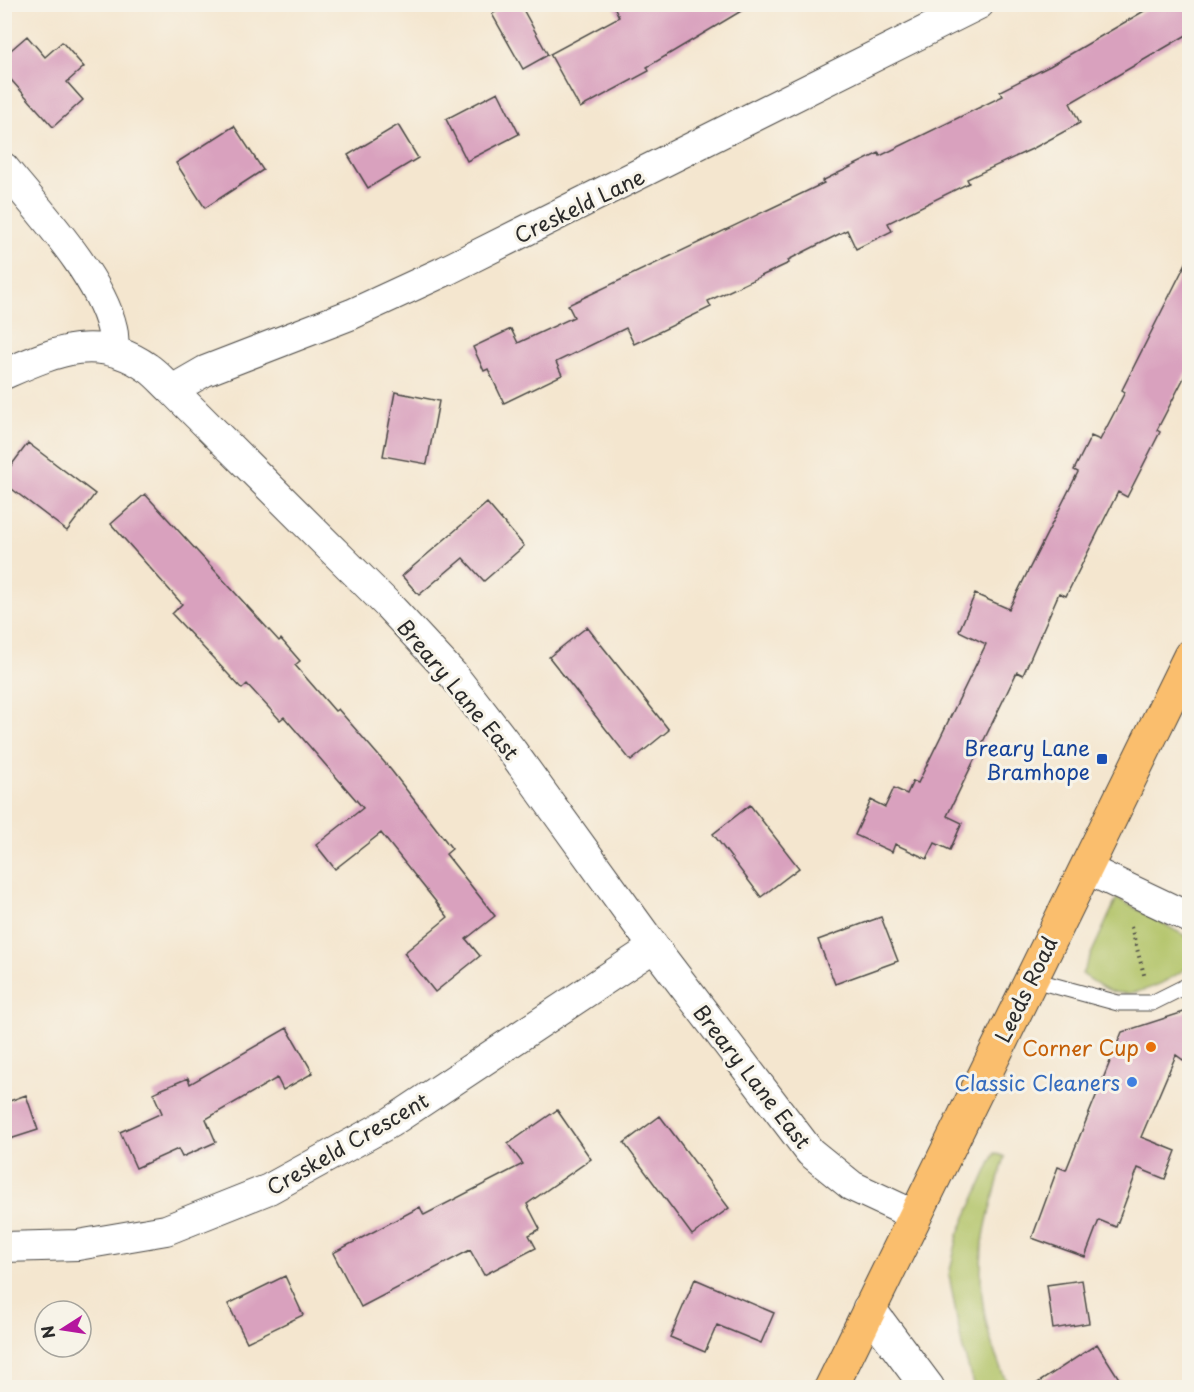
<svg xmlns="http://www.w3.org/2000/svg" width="1194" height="1392" font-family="'Playpen Sans',sans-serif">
<rect width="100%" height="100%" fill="#f7f3e8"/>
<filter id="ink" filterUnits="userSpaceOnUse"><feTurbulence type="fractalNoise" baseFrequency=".0167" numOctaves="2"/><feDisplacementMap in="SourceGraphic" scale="12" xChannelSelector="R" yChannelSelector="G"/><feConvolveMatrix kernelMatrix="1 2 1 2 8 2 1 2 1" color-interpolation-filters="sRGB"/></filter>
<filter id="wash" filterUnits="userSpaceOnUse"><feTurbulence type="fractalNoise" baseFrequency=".008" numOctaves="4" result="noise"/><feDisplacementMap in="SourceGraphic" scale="24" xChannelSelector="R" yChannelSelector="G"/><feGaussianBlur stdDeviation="1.35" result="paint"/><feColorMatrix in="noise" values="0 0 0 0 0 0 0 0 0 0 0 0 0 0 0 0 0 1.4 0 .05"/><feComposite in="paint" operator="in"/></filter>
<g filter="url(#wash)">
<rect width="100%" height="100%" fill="#f4e6cf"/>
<!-- green -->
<path fill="#b0c265" stroke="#6e7648" stroke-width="1.5" d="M 1117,898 L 1189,938 L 1189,966 C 1171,980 1135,1000 1111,991 C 1101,987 1091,980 1082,974 Z
M 995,1153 L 1005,1157 C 997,1185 987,1213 983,1243 C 976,1293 987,1342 1009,1387 L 974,1387 L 962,1346 L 949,1275 L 958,1235 Z"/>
<g id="blocks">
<!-- building -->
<path fill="#d9a1be" d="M 509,4 L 520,4 L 548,55 L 523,69 L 492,14 Z
M 613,4 L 753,4 L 647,67 L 649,71 L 580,108 L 550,54 L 619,17 Z
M 1156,4 L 1190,4 L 1190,33 L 1070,103 L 1080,123 L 1032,149 L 967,179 L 969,183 L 888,223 L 892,231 L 856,249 L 847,230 L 788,260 L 789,263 L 708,301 L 711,307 L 634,344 L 626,328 L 556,362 L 562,375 L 504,403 L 488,369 L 484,371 L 473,347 L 511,329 L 518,343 L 574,317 L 568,305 L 824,183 L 822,181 L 879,153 L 880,156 L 1003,96 L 1000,91 L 1050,66 Z
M 27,36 L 45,57 L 62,42 L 84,67 L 67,82 L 83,100 L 53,127 L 4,72 L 4,56 Z
M 498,92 L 519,134 L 467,161 L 446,119 Z
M 398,125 L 418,158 L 368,188 L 348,155 Z
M 234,126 L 263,170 L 205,208 L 176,163 Z
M 1190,255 L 1190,366 L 1157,430 L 1160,432 L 1127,497 L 1118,492 L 1066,596 L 1059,593 L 1023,675 L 1017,672 L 947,816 L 962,823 L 950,850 L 935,843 L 927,859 L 895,844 L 892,852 L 855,835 L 871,800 L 885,807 L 894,788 L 907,794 L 913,781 L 918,783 L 986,644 L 959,631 L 975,594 L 1009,609 L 1078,472 L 1074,470 L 1091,436 L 1100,440 L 1125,392 L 1122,390 Z
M 395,392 L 439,401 L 427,464 L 383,456 Z
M 28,443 L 95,494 L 67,531 L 4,483 L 4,475 Z
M 145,494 L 279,641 L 281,639 L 300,661 L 295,665 L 335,711 L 338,709 L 391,770 L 452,849 L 446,854 L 495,916 L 466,939 L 480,956 L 435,992 L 404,953 L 448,917 L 381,833 L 335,869 L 316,845 L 363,808 L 284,717 L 280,720 L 247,684 L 242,689 L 172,614 L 182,604 L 111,524 Z
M 487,503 L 524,546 L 484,581 L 463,558 L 419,595 L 402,576 Z
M 587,627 L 669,730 L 631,761 L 549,657 Z
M 750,805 L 799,868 L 761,897 L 713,834 Z
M 881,917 L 898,961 L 835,984 L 818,940 Z
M 1190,1010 L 1190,1065 L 1176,1055 L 1141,1137 L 1176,1151 L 1165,1179 L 1138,1168 L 1116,1227 L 1099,1220 L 1085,1257 L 1032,1238 L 1058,1167 L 1066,1170 L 1122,1032 Z
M 287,1028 L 313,1073 L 283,1090 L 277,1078 L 206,1119 L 216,1142 L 182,1157 L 178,1149 L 136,1168 L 120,1132 L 162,1113 L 153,1093 L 188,1078 L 190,1084 Z
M 26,1095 L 38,1130 L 4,1141 L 4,1103 Z
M 557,1110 L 591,1159 L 527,1204 L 540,1229 L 529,1235 L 536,1248 L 484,1275 L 470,1250 L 361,1307 L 333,1253 L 420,1207 L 424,1215 L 523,1164 L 508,1144 Z
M 660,1116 L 729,1208 L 692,1235 L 624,1143 Z
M 285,1276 L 303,1315 L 247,1342 L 228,1304 Z
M 695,1279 L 774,1313 L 761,1343 L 717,1325 L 705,1352 L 670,1337 Z
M 1082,1280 L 1089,1323 L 1053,1329 L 1047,1285 Z
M 1097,1344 L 1125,1388 L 1030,1388 Z"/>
</g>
</g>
<g filter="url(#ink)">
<use href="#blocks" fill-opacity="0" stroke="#494744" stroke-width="1.5"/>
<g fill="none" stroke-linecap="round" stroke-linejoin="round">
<!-- service casing -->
<g stroke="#494744" stroke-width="17">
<path id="service" d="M 1030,979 L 1118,1003 L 1152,1003 L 1190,984"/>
</g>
<!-- minor casing -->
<g stroke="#494744" stroke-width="32">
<path id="minor" d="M 4,168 C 38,210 100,276 112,328 C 114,336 113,344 114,351
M 4,374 C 55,352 97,332 148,368 C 157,374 164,383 172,390 L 389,606 L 454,676 L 512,751 L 654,947 L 810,1152 L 852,1186 L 914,1215
M 172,390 L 205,371 L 352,314 L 445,271 L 979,4
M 1087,869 L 1190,918
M 4,1247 L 78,1245 L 166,1230 L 269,1189 L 391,1122 L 654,947"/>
</g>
<!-- tertiary casing -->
<g stroke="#494744" stroke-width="35">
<path id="tertiary" d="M 869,1309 L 928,1388"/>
</g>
<!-- trunk casing -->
<g stroke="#494744" stroke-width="35">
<path id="trunk" d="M 831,1388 L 1190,656"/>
</g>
<!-- path -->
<path stroke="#494744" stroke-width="4" stroke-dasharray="1.5 4.5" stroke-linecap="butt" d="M 1131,927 L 1145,978"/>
<!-- service -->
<use href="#service" stroke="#fff" stroke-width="15"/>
<!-- minor -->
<use href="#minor" stroke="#fff" stroke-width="30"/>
<!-- tertiary -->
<use href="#tertiary" stroke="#fff" stroke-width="33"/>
<!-- trunk -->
<use href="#trunk" stroke="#fabe6d" stroke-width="33"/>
</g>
</g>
<!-- markers -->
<rect fill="#1a4fb4" stroke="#f7f3e8" stroke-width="2" x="1096" y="753" width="12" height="12" rx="3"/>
<circle fill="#e8710a" stroke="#f7f3e8" stroke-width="2" cx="1151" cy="1047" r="6"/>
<circle fill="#3f7fe0" stroke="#f7f3e8" stroke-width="2" cx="1132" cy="1082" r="6"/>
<g text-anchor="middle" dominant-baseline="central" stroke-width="6" stroke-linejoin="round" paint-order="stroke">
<!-- street labels -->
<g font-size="21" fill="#2b2b2b" stroke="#f7f3e8">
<text transform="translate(579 205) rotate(-26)">Creskeld Lane</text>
<text transform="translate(459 689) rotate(50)">Breary Lane East</text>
<text transform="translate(1025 989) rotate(-64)">Leeds Road</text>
<text transform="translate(753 1076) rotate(52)">Breary Lane East</text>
<text transform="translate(347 1143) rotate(-30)">Creskeld Crescent</text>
</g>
<!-- transit labels -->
<g font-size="21" fill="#164399" stroke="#f7f3e8" text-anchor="end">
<text x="1090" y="747">Breary Lane<tspan x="1090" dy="24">Bramhope</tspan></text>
</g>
<!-- food labels -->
<g font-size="21" fill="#c56008" stroke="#f7f3e8" text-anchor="end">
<text x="1139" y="1047">Corner Cup</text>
</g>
<!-- shop labels -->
<g font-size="21" fill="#366cbe" stroke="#f7f3e8" text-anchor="end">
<text x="1120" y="1082">Classic Cleaners</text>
</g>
</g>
<!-- margin -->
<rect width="1194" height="1392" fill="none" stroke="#f7f3e8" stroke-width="24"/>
<!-- north arrow -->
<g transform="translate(63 1329) rotate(258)"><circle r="28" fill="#f7f3e8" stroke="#a5a39c" stroke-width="1.5"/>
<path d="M0-4.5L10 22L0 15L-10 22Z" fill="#b5179e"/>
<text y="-9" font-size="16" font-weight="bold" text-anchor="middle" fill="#2b2b2b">N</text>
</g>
</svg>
